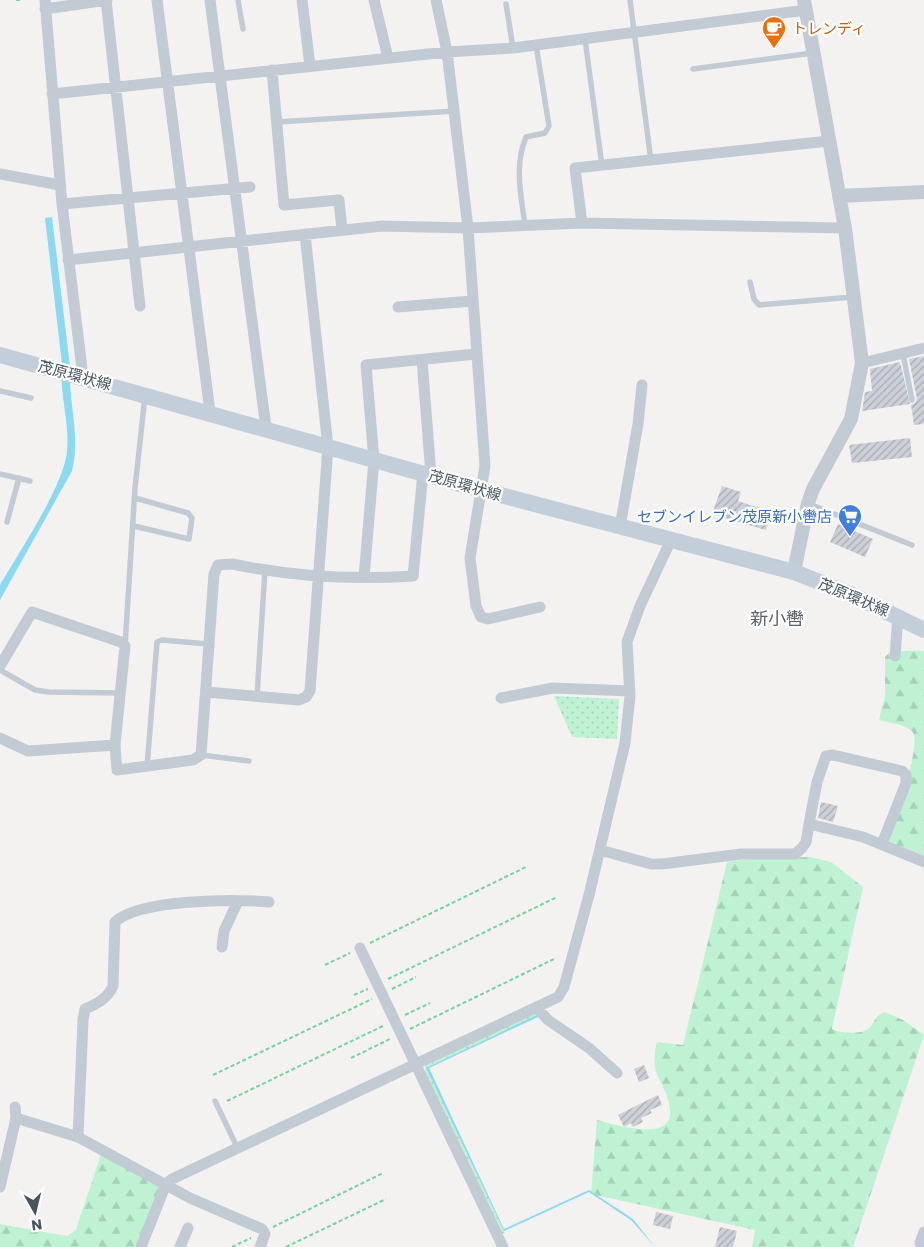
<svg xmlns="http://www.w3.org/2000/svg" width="924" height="1247" font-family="Poppins,'Noto Sans JP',sans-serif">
<defs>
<pattern id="grass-dots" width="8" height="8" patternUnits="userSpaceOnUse" patternTransform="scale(1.25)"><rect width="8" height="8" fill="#bff2d3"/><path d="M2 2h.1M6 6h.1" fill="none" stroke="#a6d1b8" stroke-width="1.8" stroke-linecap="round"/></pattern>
<pattern id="forest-firs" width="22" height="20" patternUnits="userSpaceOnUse" patternTransform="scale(1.25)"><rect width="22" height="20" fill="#bff2d3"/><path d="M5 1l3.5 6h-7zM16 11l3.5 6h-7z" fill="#a6d1b8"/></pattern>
<pattern id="building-hatch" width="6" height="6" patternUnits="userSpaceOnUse" patternTransform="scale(1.25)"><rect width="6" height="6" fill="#cdd0d6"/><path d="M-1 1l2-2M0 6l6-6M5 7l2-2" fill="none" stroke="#a8abb1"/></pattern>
</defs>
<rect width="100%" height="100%" fill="#f4f1f1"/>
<!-- grass -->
<path fill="url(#grass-dots)" d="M 554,696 L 619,699 L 617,739 L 572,737 Z
M 533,1013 L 541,1016 L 537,1016 L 426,1068 L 505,1233 L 501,1235 L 425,1072 L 425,1066 Z"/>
<!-- forest -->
<path fill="url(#forest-firs)" d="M 891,651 L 924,651 L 924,862 L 882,844 C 890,825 924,746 912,731 C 905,724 888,723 879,720 L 885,696 L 885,657 Z
M 810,857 L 831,862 L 863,887 L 832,1029 C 839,1033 861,1035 868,1029 C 876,1022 874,1015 885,1012 L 903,1020 L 924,1035 L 853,1247 L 752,1247 L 755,1230 L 591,1194 L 597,1120 C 613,1124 675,1145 670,1108 C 665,1079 648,1076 657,1042 L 683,1045 L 727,862 L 753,858 Z
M 102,1151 L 166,1184 L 141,1247 L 0,1247 L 0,1224 L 67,1236 L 76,1230 Z"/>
<!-- water -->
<path fill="#8adaf1" d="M 52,217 L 70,366 C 68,402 81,436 72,471 L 0,600 L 0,585 C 19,552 63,487 67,452 C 70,423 59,393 62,364 L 45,218 Z
M 537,1015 L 538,1017 L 429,1068 L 504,1229 L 589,1190 L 633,1219 L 655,1247 L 632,1221 L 589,1192 L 504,1231 L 426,1068 Z"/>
<!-- building -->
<path fill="url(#building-hatch)" d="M 924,356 L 924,424 L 914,425 L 911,405 L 915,403 L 917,399 L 909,359 Z
M 900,362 L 910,404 L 862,411 L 865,392 L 872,391 L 870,369 Z
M 910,438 L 912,457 L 852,463 L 849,445 Z
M 722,486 L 741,492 L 738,501 L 772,512 L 766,530 L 712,514 Z
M 838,524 L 873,539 L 865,557 L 830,542 Z
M 821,802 L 838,806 L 833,822 L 818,818 Z
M 644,1065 L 649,1078 L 639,1082 L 634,1069 Z
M 658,1095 L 662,1105 L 650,1110 L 652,1113 L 641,1118 L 643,1122 L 633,1127 L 631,1123 L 624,1127 L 618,1115 Z
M 656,1212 L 673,1216 L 670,1229 L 653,1225 Z
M 720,1227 L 737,1231 L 733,1247 L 715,1247 Z"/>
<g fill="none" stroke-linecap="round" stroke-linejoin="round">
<!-- path -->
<path stroke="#74d3a6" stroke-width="2" stroke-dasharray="4 2.5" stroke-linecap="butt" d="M 16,0 L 20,0
M 370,943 L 528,866
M 325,965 L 350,953
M 388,979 L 557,897
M 392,989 L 416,977
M 354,995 L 368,989
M 405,1015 L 430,1003
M 410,1029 L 554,959
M 351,1058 L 390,1039
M 213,1075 L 372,999
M 227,1101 L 385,1025
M 273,1227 L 383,1173
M 232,1247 L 251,1238
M 286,1247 L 386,1199"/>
<!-- service -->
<path stroke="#c2cbd4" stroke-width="5.5" d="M 238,0 L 243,29
M 630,0 L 651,161
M 506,4 L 513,48
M 585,39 L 602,166
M 693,69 L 813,53
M 277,122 L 455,111
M 525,225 C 521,195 514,166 526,137 L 545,133 L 549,126 L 536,45
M 750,282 L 754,299 L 759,305 L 853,297
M 903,354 L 912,400
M 0,391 L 31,398
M 0,474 L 30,481
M 809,504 L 912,545
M 7,522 L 19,478
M 134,526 L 189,539 L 192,518 L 188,513 L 135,498
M 125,646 L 135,488 L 145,396
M 0,670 L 35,690 L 49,692 L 120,693
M 257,696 L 265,569
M 201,755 L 249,761
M 147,767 L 157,642 L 162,640 L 208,644
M 215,1101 L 238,1149"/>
<!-- minor -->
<path stroke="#c2cbd4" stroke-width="11" d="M 45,0 L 62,204 L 83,377
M 106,0 L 140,306
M 157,0 L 210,412
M 210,0 L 266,428
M 302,0 L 310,66
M 374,0 L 388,58
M 436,0 L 447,52 L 468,228 L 485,466 L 470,558 L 476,606 L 481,617 L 488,619 L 540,607
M 45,9 L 107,0
M 272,70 L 284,205 L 339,200 L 342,230
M 52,94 L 447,52 L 513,48 L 806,10
M 0,174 L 60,185
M 62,204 L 250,187
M 582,223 L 575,168 L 829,141
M 68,260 L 382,226 L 468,228 L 582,223 L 845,228
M 398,307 L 472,301
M 422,360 L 431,475
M 862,363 L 924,348
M 620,527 L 638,424 L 642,385
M 364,577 L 374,460 L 366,365 L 476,354
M 895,656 L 898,616
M 0,666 L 32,612 L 121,642 L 125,646 L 115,745 L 28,751 L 0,738
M 206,692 L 299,700 L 306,697 L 310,691 L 328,447 L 305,234
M 501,698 L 553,688 L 630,691
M 115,745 L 117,770 L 193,760 L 201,755 L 214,574 L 218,565 L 232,564 C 290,576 354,580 413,576 L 423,473
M 809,824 L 817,782 L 826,756 L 833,755 L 902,771 L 906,775 L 906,783 L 882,844
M 600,850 L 651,864 L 662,864 L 741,854 L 795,854 L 802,848 L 806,842 L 809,824 L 863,837 L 924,862
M 222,947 L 224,931 L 238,901
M 360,948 L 503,1247
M 537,1008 L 548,1020 L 589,1048 L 617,1073
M 16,1118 L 78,1137 L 190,1198 L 262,1229 L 265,1234 L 260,1247
M 78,1137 L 83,1020 L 85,1009 C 97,1004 108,998 113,986 L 115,922 C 139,899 235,899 269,902
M 0,1187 L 16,1118 L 15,1107
M 920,1243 L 924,1232
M 141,1247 L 166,1184 L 172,1179 L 558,997 L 564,987 L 589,895 L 625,743 L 630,696 L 627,642 L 640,606 L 671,540
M 180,1247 L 188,1228"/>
<!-- tertiary -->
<path stroke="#c2cbd4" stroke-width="14" d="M 839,196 L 924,192
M 794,572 L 808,503 L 813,489 L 851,419 L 862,363 L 845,228 L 804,0"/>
<!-- secondary -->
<path stroke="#c3cedb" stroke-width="16" d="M 0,355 L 481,490 L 794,572 L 850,594 L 924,630"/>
</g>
<!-- icons -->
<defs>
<g id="cafe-pin" transform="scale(1.25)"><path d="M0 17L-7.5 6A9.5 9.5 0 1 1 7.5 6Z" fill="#e8710a" stroke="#fff"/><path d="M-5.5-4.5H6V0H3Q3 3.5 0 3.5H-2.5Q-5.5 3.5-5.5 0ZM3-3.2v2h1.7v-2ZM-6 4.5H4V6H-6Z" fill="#fff"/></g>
<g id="supermarket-pin" transform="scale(1.25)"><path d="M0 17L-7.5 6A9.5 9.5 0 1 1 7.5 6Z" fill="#3f7fe0" stroke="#fff"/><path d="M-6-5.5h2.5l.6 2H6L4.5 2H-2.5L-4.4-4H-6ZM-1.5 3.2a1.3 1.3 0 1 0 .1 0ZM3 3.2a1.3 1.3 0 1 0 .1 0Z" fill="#fff"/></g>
</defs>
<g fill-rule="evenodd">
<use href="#cafe-pin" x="774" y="28"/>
<use href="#supermarket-pin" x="850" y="516"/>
</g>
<g text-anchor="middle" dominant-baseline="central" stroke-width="4.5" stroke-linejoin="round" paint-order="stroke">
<!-- food labels -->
<g font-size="15" fill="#c56008" stroke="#fff" text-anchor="start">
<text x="792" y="28">トレンディ</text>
</g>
<!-- street labels -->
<g font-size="15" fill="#485460" stroke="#fff">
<text transform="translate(75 375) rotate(15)">茂原環状線</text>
<text transform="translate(465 485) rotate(16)">茂原環状線</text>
<text transform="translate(854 597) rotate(23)">茂原環状線</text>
</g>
<!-- shop labels -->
<g font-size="15" fill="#366cbe" stroke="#fff" text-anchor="end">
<text x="832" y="516">セブンイレブン茂原新小轡店</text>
</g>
<!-- quarter labels -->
<g font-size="18" fill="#5d6167" stroke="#fff">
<text x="777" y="618">新小轡</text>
</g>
</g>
<!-- north arrow -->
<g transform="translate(35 1212) rotate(172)" stroke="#ffffff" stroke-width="4" paint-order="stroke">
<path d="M0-4L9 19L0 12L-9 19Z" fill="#485460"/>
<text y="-8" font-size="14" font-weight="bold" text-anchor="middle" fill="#485460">N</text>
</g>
</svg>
